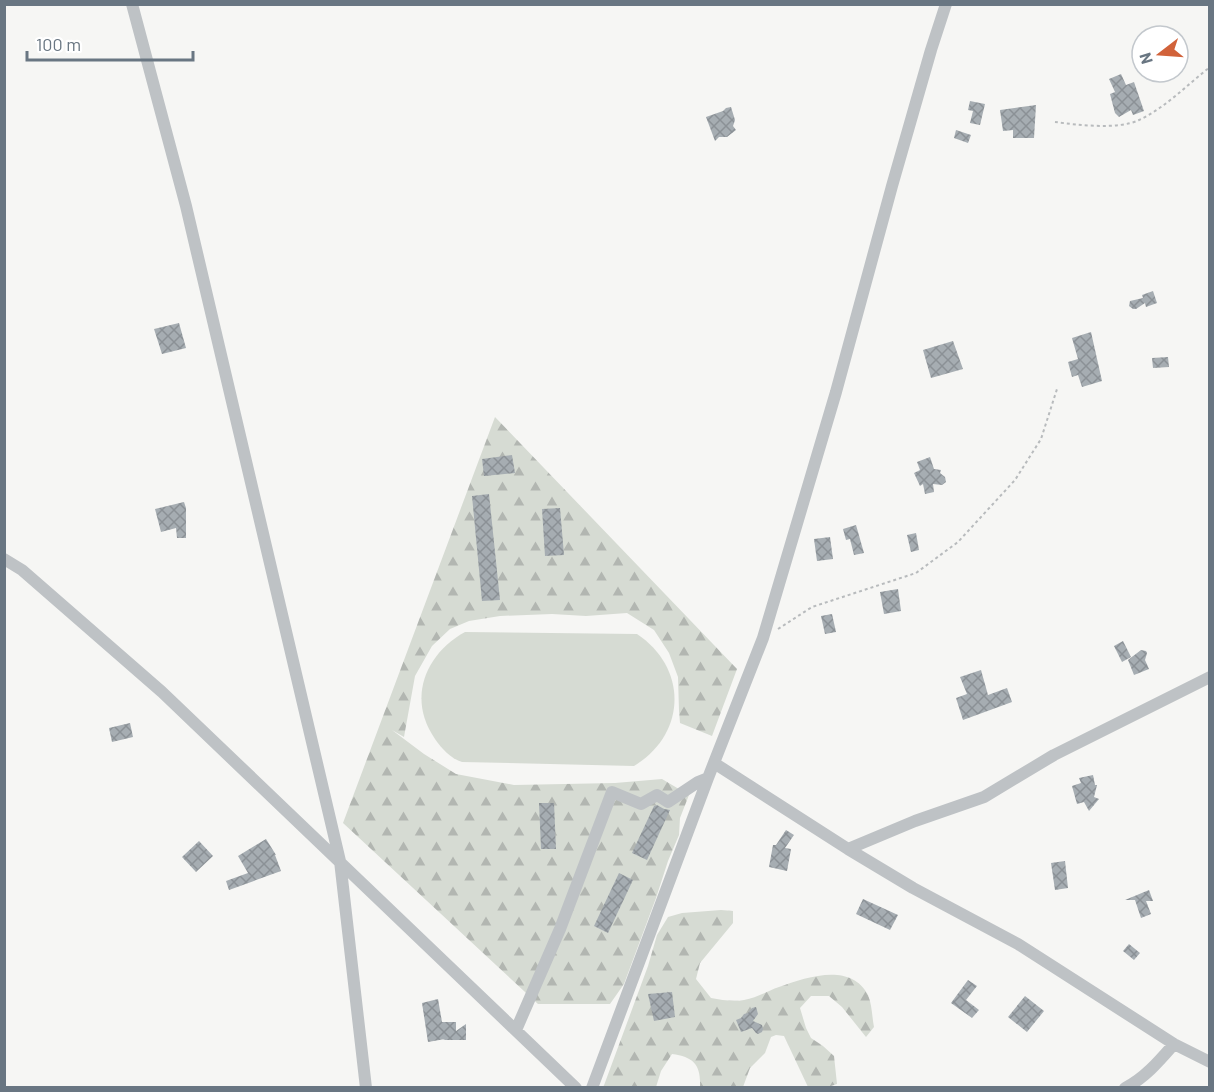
<svg xmlns="http://www.w3.org/2000/svg" width="1214" height="1092" font-family="Barlow,sans-serif">
<defs>
<pattern id="forest-firs" width="22" height="20" patternUnits="userSpaceOnUse" patternTransform="scale(1.5)"><rect width="22" height="20" fill="#d6dbd3"/><path d="M5 1l3.5 6h-7zM16 11l3.5 6h-7z" fill="#b2b6b1"/></pattern>
<pattern id="building-cross-hatch" width="8" height="8" patternUnits="userSpaceOnUse" patternTransform="scale(1.5)"><rect width="8" height="8" fill="#a6adb2"/><path d="M0 0l8 8M0 8l8-8" fill="none" stroke="#8b9196"/></pattern>
</defs>
<rect width="100%" height="100%" fill="#f6f6f4"/>
<!-- grass -->
<path fill="#d6dbd3" d="M 465,632 L 637,634 C 688,668 687,734 634,766 L 462,762 C 450,758 442,749 435,739 C 407,699 425,654 465,632 Z"/>
<!-- forest -->
<path fill="url(#forest-firs)" d="M 495,417 L 737,669 L 712,736 L 680,723 L 679,711 L 678,677 L 669,653 L 654,630 L 627,613 L 586,616 L 552,614 L 500,616 L 469,621 L 450,629 L 432,646 L 415,676 L 404,737 L 392,730 L 424,754 L 456,774 L 514,785 L 615,783 L 662,779 L 689,795 L 680,818 L 679,835 L 668,861 L 656,898 L 624,984 L 610,1004 L 538,1004 L 343,823 Z
M 721,910 L 733,911 L 733,923 L 700,963 L 696,979 L 711,998 C 722,1000 733,1002 744,1000 C 757,998 767,991 779,987 C 807,977 851,962 868,995 C 872,1004 872,1017 874,1027 L 866,1037 L 842,1007 L 829,996 L 811,996 L 800,1008 L 806,1028 L 811,1038 L 823,1046 L 834,1056 L 837,1084 L 828,1087 L 808,1087 L 784,1036 L 776,1035 L 771,1037 L 765,1053 L 750,1068 L 743,1087 L 700,1087 C 701,1065 694,1057 672,1054 L 661,1071 L 656,1087 L 603,1088 L 648,966 L 657,935 L 668,917 L 682,913 Z"/>
<!-- building -->
<path fill="url(#building-cross-hatch)" d="M 1121,74 L 1126,85 L 1134,82 L 1144,111 L 1133,115 L 1131,110 L 1119,117 L 1115,113 L 1110,94 L 1115,92 L 1109,79 Z
M 970,101 L 985,104 L 980,125 L 970,123 L 973,111 L 968,110 Z
M 1036,105 L 1034,138 L 1013,138 L 1013,130 L 1003,131 L 1000,110 Z
M 731,107 L 735,120 L 733,126 L 736,130 L 727,137 L 719,137 L 715,141 L 706,117 L 723,111 L 726,108 Z
M 956,130 L 971,135 L 968,143 L 954,138 Z
M 1153,291 L 1157,303 L 1146,307 L 1145,303 L 1136,309 L 1133,309 L 1129,306 L 1130,301 L 1143,298 L 1142,295 Z
M 179,323 L 186,348 L 162,354 L 154,329 Z
M 1091,332 L 1102,381 L 1082,387 L 1078,375 L 1072,377 L 1068,362 L 1078,359 L 1072,338 Z
M 953,341 L 963,369 L 931,378 L 923,350 Z
M 1168,357 L 1169,367 L 1153,368 L 1152,358 Z
M 512,455 L 515,473 L 484,476 L 482,459 Z
M 930,457 L 934,469 L 941,470 L 940,473 L 945,477 L 946,482 L 942,485 L 933,484 L 934,492 L 925,494 L 923,484 L 920,486 L 914,473 L 920,470 L 917,462 Z
M 489,494 L 500,600 L 482,601 L 472,496 Z
M 184,502 L 186,508 L 186,538 L 177,538 L 176,528 L 161,532 L 155,509 Z
M 560,508 L 564,555 L 545,556 L 542,509 Z
M 856,525 L 864,553 L 854,555 L 850,539 L 846,540 L 843,529 Z
M 916,533 L 919,550 L 911,552 L 907,535 Z
M 830,537 L 833,559 L 817,561 L 814,539 Z
M 898,589 L 901,611 L 884,614 L 880,592 Z
M 832,614 L 836,632 L 825,634 L 821,616 Z
M 1123,641 L 1131,657 L 1122,662 L 1114,646 Z
M 1141,650 L 1146,651 L 1147,653 L 1145,660 L 1149,669 L 1134,675 L 1128,660 Z
M 981,670 L 988,695 L 1007,688 L 1012,702 L 963,720 L 956,698 L 967,694 L 960,677 Z
M 130,723 L 133,737 L 112,742 L 109,728 Z
M 1093,775 L 1095,785 L 1097,785 L 1094,797 L 1099,799 L 1089,811 L 1084,802 L 1077,804 L 1072,786 L 1081,783 L 1079,778 Z
M 539,803 L 554,803 L 556,849 L 541,849 Z
M 657,805 L 664,809 L 670,810 L 647,860 L 632,853 L 654,806 Z
M 786,830 L 794,835 L 785,848 L 791,849 L 787,871 L 769,867 L 773,845 L 776,845 Z
M 266,839 L 276,855 L 275,855 L 281,871 L 229,890 L 226,881 L 248,873 L 238,856 Z
M 199,841 L 213,856 L 196,872 L 182,857 Z
M 1065,861 L 1068,888 L 1055,890 L 1051,863 Z
M 619,873 L 633,880 L 608,933 L 594,926 Z
M 1149,890 L 1153,901 L 1146,901 L 1151,914 L 1141,918 L 1135,900 L 1125,900 Z
M 863,899 L 898,915 L 890,930 L 856,914 Z
M 1129,944 L 1140,953 L 1134,960 L 1123,951 Z
M 968,980 L 977,986 L 966,1000 L 979,1010 L 972,1018 L 951,1003 Z
M 672,992 L 675,1017 L 654,1021 L 648,994 Z
M 1025,996 L 1044,1011 L 1027,1032 L 1008,1017 Z
M 438,999 L 442,1022 L 456,1022 L 456,1031 L 466,1024 L 466,1040 L 443,1040 L 445,1039 L 428,1042 L 422,1003 Z
M 756,1007 L 758,1014 L 753,1021 L 762,1025 L 763,1029 L 762,1032 L 758,1034 L 756,1033 L 752,1028 L 741,1032 L 736,1020 L 741,1018 L 744,1014 L 748,1013 L 752,1008 Z"/>
<g fill="none" stroke-linecap="round" stroke-linejoin="round">
<!-- path -->
<path stroke="#b8bbbd" stroke-width="2" stroke-dasharray="3 3" stroke-linecap="butt" d="M 1055,122 C 1078,125 1118,130 1139,120 C 1165,108 1187,85 1210,67
M 778,629 L 812,607 L 916,573 L 958,542 L 1015,480 L 1041,439 L 1057,389"/>
<!-- minor -->
<path stroke="#bec2c5" stroke-width="12" d="M 132,4 L 186,206 L 340,861 L 366,1088
M 4,559 L 22,570 L 162,692 L 576,1088
M 714,763 L 848,849 L 913,888 L 1018,944 L 1174,1044 L 1210,1062
M 848,849 L 915,821 L 984,797 L 1054,755 L 1210,677
M 516,1030 L 560,929 L 612,792 L 641,804 L 657,795 L 668,802 L 698,782 L 708,778
M 592,1088 L 708,778 L 763,638 L 836,392 L 892,186 L 931,50 L 946,4
M 1125,1088 C 1145,1078 1160,1060 1174,1044"/>
</g>
<!-- border -->
<rect width="1214" height="1092" fill="none" stroke="#697682" stroke-width="12"/>
<!-- north arrow -->
<g transform="translate(1160 54) rotate(253)"><circle r="28" fill="#ffffff" stroke="#c3c8cd" stroke-width="1.5"/>
<path d="M0-4.5L10 22L0 15L-10 22Z" fill="#d1623a"/>
<text y="-9" font-size="16" font-weight="bold" text-anchor="middle" fill="#697682">N</text>
</g>
<!-- scale -->
<path d="M27 51v9h166v-9" fill="none" stroke="#697682" stroke-width="3"/>
<text x="36" y="51" font-size="18" fill="#697682" stroke="#ffffff" stroke-width="4.5" paint-order="stroke">100 m</text>
</svg>
